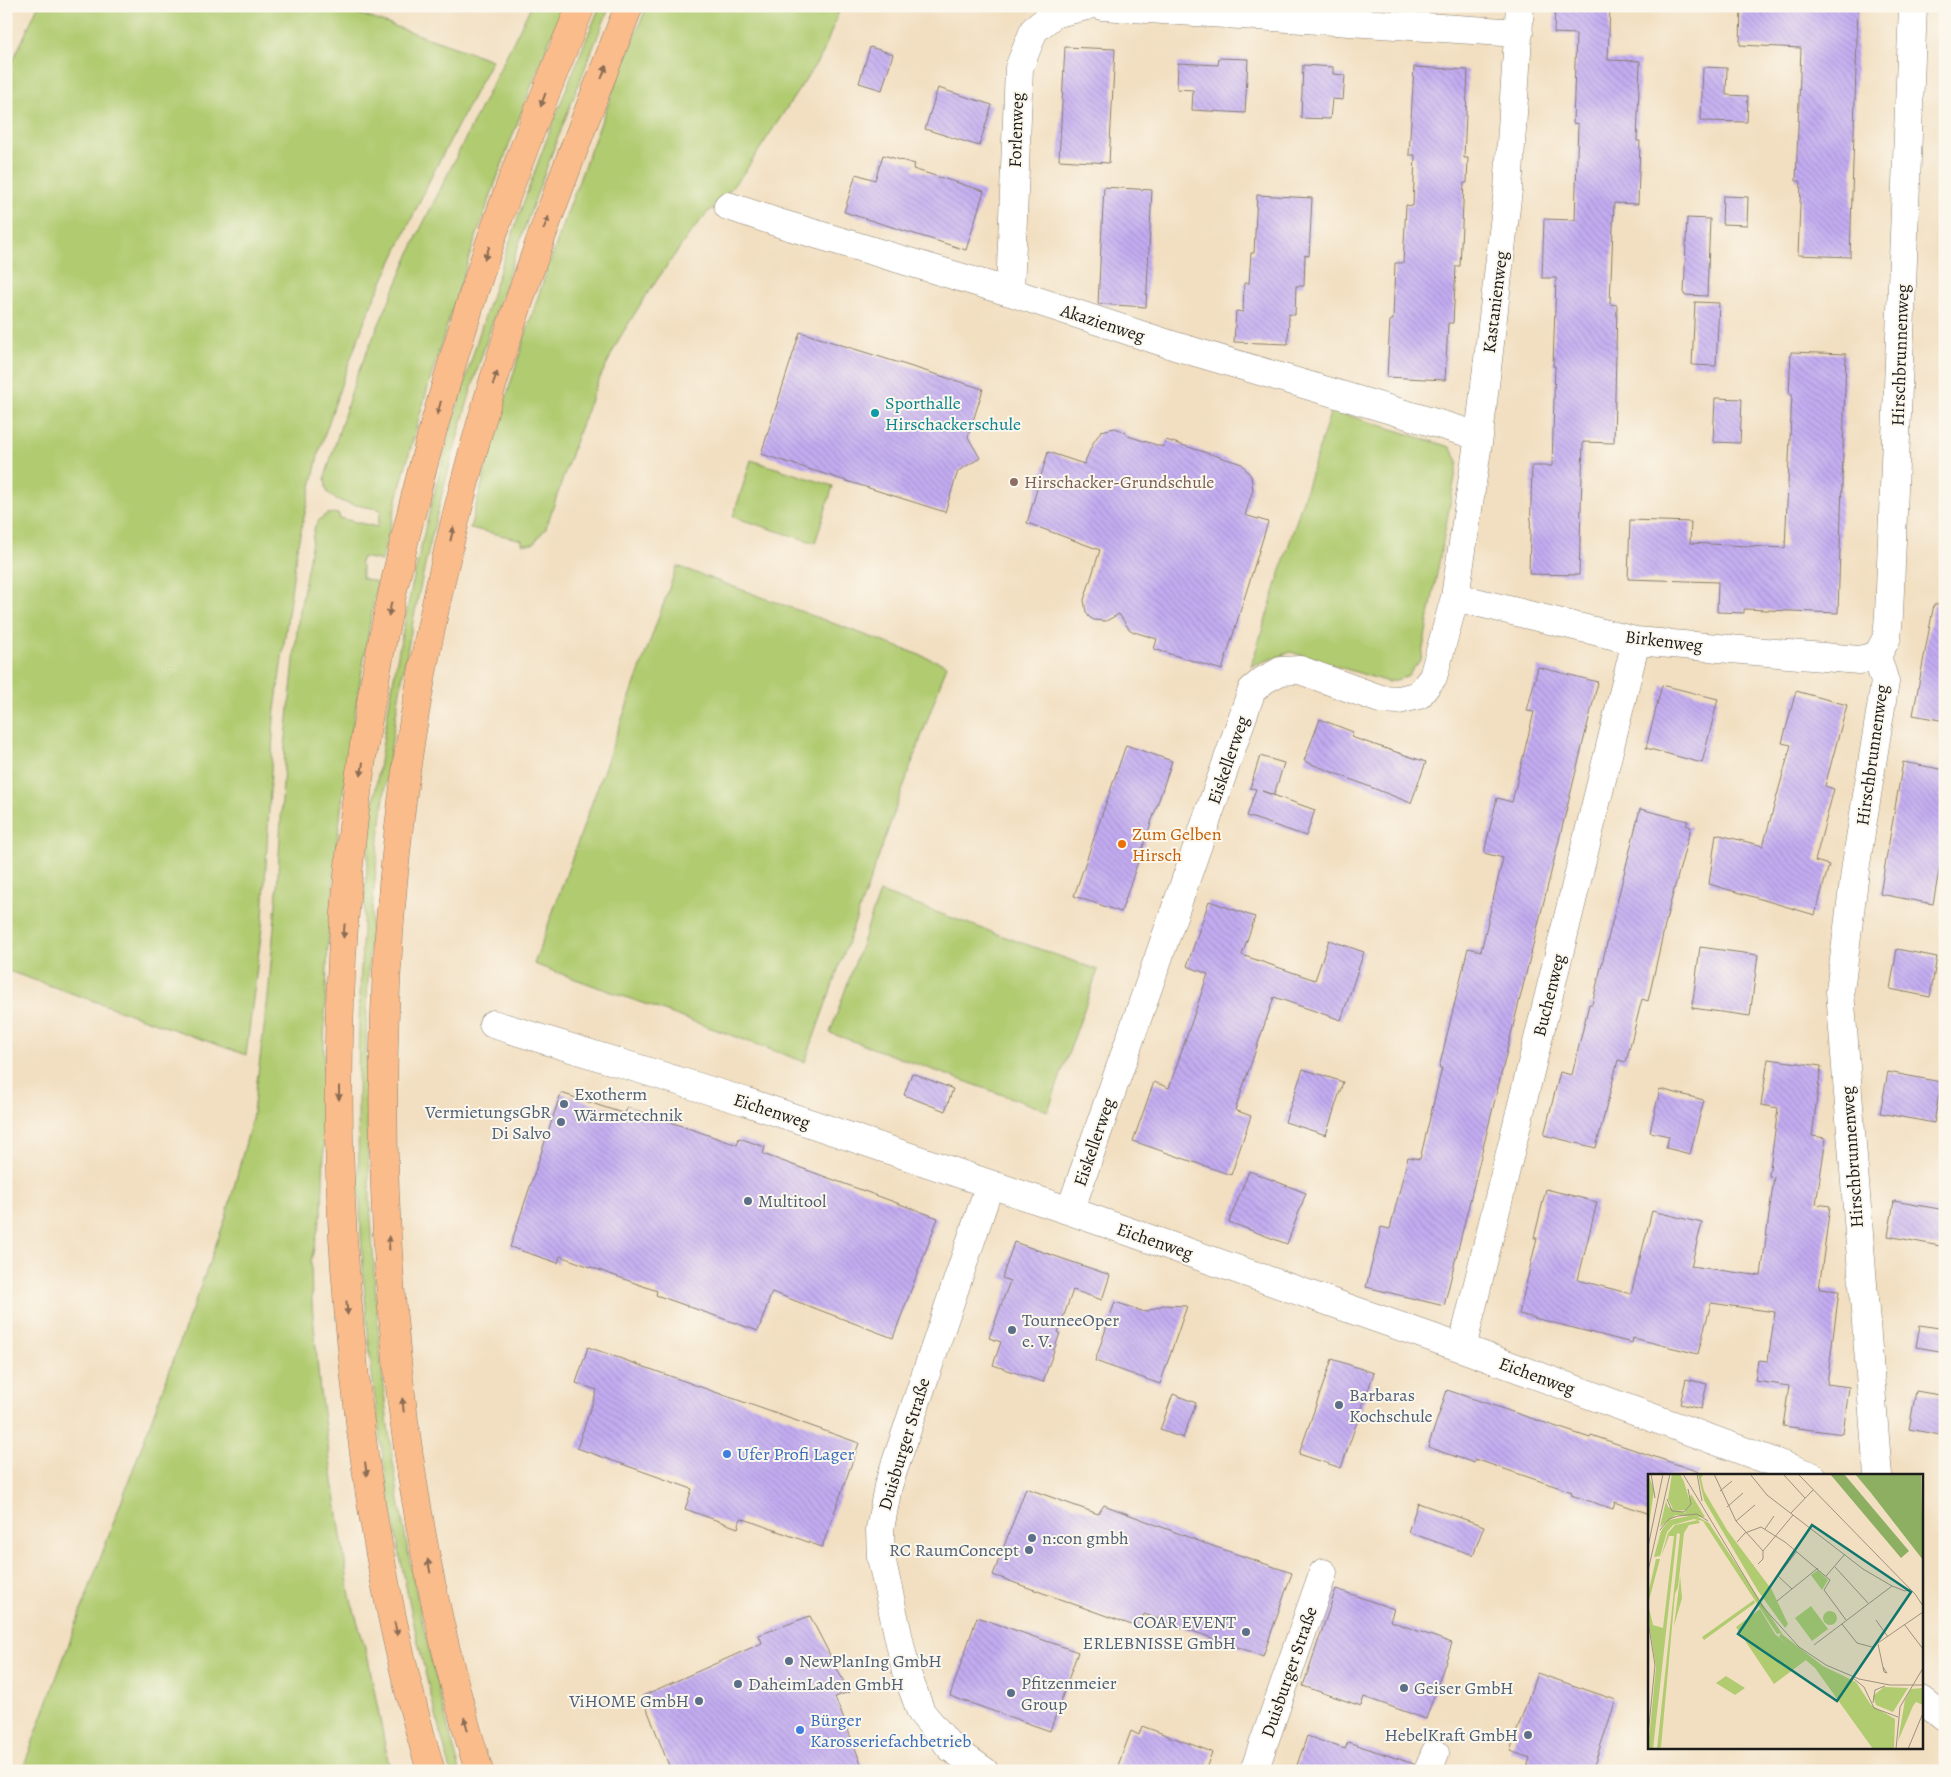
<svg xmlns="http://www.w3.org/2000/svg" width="1951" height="1777" font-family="Alegreya,serif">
<defs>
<pattern id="building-back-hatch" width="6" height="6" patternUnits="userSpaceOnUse" patternTransform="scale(1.25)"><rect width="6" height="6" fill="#c3acf1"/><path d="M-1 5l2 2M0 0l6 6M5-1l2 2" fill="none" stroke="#a793ce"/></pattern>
</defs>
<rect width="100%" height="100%" fill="#fbf7ec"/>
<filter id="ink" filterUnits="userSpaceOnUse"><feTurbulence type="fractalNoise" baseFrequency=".02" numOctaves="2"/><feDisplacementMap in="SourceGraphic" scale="10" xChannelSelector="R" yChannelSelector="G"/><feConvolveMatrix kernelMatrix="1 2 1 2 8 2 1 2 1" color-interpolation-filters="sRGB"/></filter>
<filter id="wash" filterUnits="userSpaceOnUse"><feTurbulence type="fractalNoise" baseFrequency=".0096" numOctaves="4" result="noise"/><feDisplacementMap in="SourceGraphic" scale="20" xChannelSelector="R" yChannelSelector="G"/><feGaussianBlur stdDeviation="1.12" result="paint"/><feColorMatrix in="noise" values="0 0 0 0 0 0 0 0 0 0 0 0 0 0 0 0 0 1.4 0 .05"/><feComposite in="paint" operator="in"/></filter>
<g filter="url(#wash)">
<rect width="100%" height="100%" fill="#f2dfc1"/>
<!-- grass -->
<path fill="#b0cb70" stroke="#667446" d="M 38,6 L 336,6 L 492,60 L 432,175 L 369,310 L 343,379 L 319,452 L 297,548 L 274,717 L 263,919 L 246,1055 L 6,970 L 6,76 Z
M 531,6 L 563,6 C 490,187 426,371 382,561 L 362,557 L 360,563 L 362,565 L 362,578 L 377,582 L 348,753 L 337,843 L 328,941 L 324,1042 L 324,1150 L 322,1211 L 311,1262 L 312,1303 L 320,1392 L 350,1596 L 368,1658 L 390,1771 L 22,1771 L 226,1217 L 252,1119 L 268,998 L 277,891 L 285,747 L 298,622 L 314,529 C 319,518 326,511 339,514 L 339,518 L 377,527 L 381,510 C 367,506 338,505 328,493 C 325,488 326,482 325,477 L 356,377 L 419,232 Z
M 600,6 L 610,6 C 546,163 487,322 444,487 C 410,618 386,754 374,889 C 363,1004 365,1119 372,1234 C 376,1300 380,1367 389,1433 C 404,1547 429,1660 460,1771 L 451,1771 C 418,1655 393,1535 377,1415 C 360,1286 356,1155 359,1026 C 361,956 364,886 372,817 C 375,790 380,763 384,736 C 423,485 502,240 600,6 Z
M 647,6 L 841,6 L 823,53 L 746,170 L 721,201 L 706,214 L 688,236 L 645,297 L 619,339 L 597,384 L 579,431 L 546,528 L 533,544 L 522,544 L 522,540 L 470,528 C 490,455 509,383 533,312 C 567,209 606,107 647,6 Z
M 1331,410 L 1450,447 L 1458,461 L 1421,659 L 1407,677 L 1388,682 L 1291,652 L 1251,666 Z
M 751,460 L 833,486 L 815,543 L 733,517 Z
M 677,566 L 947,665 L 805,1062 L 534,964 Z
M 880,892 L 1098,970 L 1048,1111 L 830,1033 Z"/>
<g id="blocks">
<!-- building -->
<path fill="url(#building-back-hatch)" d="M 1555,6 L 1610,6 L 1608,60 L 1640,61 L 1637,141 L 1640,141 L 1638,204 L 1614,203 L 1610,304 L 1617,305 L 1614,443 L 1583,442 L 1579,575 L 1529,574 L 1532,466 L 1552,466 L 1555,366 L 1553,366 L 1556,278 L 1542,278 L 1544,219 L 1575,220 L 1578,124 L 1573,123 L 1576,34 L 1554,33 Z
M 1741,6 L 1858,6 L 1850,257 L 1798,255 L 1801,181 L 1796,181 L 1801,48 L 1740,45 Z
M 870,47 L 893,54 L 882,90 L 859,83 Z
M 1065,47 L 1115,49 L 1109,163 L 1059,160 Z
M 1219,58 L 1248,59 L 1245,113 L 1192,110 L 1193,90 L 1177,89 L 1178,63 L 1218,65 Z
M 1303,65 L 1333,67 L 1333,74 L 1345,75 L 1343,100 L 1332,99 L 1330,119 L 1301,118 Z
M 1414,67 L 1468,70 L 1464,158 L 1468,158 L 1467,183 L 1464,183 L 1460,266 L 1456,266 L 1453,323 L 1448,323 L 1445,380 L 1387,377 L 1390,320 L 1393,320 L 1395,263 L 1403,263 L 1406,205 L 1413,206 L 1415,155 L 1409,155 Z
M 1703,67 L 1727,68 L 1726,95 L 1748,96 L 1747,122 L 1701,121 Z
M 938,88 L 992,105 L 979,146 L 925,129 Z
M 883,155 L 915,164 L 913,169 L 984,191 L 966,250 L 844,212 L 856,174 L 875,180 Z
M 1104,187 L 1152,190 L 1146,307 L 1098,304 Z
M 1257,195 L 1312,198 L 1309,256 L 1305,255 L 1304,286 L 1296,286 L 1295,315 L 1289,314 L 1288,344 L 1234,342 L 1236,311 L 1243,312 L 1244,283 L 1249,283 L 1251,253 L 1254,253 Z
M 1723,196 L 1748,197 L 1747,225 L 1722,224 Z
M 1687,218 L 1710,219 L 1707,296 L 1684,295 Z
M 1695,302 L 1719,303 L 1716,366 L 1692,365 Z
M 800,332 L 983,389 L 968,437 L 980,458 L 958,471 L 945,512 L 761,454 Z
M 1791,352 L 1846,354 L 1838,613 L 1744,609 L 1744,613 L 1717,612 L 1718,582 L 1628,579 L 1630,520 L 1691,522 L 1690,543 L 1785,548 L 1792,394 L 1789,394 Z
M 1715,398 L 1742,399 L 1740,443 L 1713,442 Z
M 1115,428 L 1123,431 L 1128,436 L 1163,447 L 1166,440 L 1242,464 L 1251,476 L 1253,490 L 1245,515 L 1268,522 L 1222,670 L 1154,649 L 1157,639 L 1134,632 L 1129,629 L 1119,614 L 1106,621 L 1094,620 L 1089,617 L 1086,612 L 1084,600 L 1100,550 L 1027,523 L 1048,452 L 1084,464 L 1093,443 L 1101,431 Z
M 1934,604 L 1945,605 L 1945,721 L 1913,715 Z
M 1538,667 L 1598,682 L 1444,1306 L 1366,1287 L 1381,1227 L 1390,1229 L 1408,1157 L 1420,1159 L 1442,1068 L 1439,1068 L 1468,948 L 1481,951 L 1503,858 L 1484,853 L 1497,798 L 1512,802 L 1534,712 L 1527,711 Z
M 1662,685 L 1718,699 L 1702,763 L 1646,748 Z
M 1796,691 L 1847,705 L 1825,786 L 1834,789 L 1815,861 L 1829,865 L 1815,915 L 1709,884 L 1716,834 L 1763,846 L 1791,745 L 1782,743 Z
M 1320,719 L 1353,732 L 1351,737 L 1426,762 L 1411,803 L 1304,761 Z
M 1126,745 L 1172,761 L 1121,912 L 1074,896 Z
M 1260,756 L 1284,763 L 1274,795 L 1262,791 L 1315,810 L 1306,836 L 1247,816 L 1256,789 L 1250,788 Z
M 1903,762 L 1945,770 L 1940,802 L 1945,802 L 1945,838 L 1933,904 L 1880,894 Z
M 1640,809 L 1688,821 L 1686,825 L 1691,827 L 1668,912 L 1648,1001 L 1642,999 L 1626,1062 L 1618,1060 L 1596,1148 L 1544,1135 L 1560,1072 L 1572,1075 L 1589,1004 L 1592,1004 Z
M 1209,901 L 1255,917 L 1242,955 L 1315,980 L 1329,940 L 1364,952 L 1341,1020 L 1274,997 L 1235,1110 L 1251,1116 L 1231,1175 L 1133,1141 L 1154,1082 L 1169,1088 L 1208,974 L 1187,966 Z
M 1700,947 L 1758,955 L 1750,1016 L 1692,1008 Z
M 1897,949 L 1937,957 L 1930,997 L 1890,989 Z
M 1768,1059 L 1821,1066 L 1812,1136 L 1826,1138 L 1816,1204 L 1830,1206 L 1819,1289 L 1839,1291 L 1827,1384 L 1849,1387 L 1843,1434 L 1783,1426 L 1789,1386 L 1755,1381 L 1758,1360 L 1768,1361 L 1775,1312 L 1711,1303 L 1698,1354 L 1633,1338 L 1632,1343 L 1519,1314 L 1537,1238 L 1534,1238 L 1546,1189 L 1597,1202 L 1578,1280 L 1631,1294 L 1652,1211 L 1702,1223 L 1691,1266 L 1761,1276 L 1774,1177 L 1769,1176 L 1778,1108 L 1761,1105 Z
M 1303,1069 L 1343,1082 L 1326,1135 L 1285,1122 Z
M 1888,1072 L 1941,1082 L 1934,1123 L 1880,1113 Z
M 912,1073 L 953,1089 L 945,1111 L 904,1095 Z
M 1660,1089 L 1704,1100 L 1690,1154 L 1666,1148 L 1669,1136 L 1650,1132 Z
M 561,1093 L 625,1114 L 627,1107 L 737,1145 L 739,1138 L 765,1147 L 763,1154 L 938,1218 L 893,1338 L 772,1292 L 758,1331 L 656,1295 L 657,1291 L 560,1256 L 558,1263 L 510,1247 Z
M 1249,1171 L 1306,1193 L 1287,1244 L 1229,1222 Z
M 1894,1201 L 1945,1210 L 1945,1247 L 1888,1236 Z
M 1014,1242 L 1110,1275 L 1102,1300 L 1073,1290 L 1058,1332 L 1060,1333 L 1043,1382 L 993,1365 L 1001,1342 L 989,1338 L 1010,1281 L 1002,1278 Z
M 1115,1302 L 1145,1312 L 1163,1305 L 1187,1306 L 1160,1384 L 1095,1361 Z
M 1920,1325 L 1945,1329 L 1945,1352 L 1916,1347 Z
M 588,1347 L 859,1443 L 822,1547 L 741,1518 L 738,1528 L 685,1509 L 692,1489 L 577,1448 L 597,1390 L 576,1383 Z
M 1332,1359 L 1374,1373 L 1341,1468 L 1299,1454 Z
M 1686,1379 L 1707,1384 L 1701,1409 L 1680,1404 Z
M 1447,1390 L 1590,1438 L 1591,1435 L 1699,1472 L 1698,1476 L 1650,1476 L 1650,1514 L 1615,1502 L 1613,1509 L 1571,1495 L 1572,1492 L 1475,1459 L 1474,1463 L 1428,1447 Z
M 1916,1391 L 1945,1396 L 1945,1436 L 1909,1429 Z
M 1173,1394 L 1196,1403 L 1183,1438 L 1160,1430 Z
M 1026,1488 L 1098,1514 L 1104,1505 L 1204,1543 L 1292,1573 L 1263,1656 L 1144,1614 L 1140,1628 L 993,1575 Z
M 1418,1503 L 1484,1526 L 1473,1555 L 1408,1532 Z
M 1336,1589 L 1394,1609 L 1390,1621 L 1452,1643 L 1426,1719 L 1364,1697 L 1361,1706 L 1303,1686 Z
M 810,1616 L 849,1692 L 835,1697 L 864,1771 L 671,1771 L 642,1696 L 762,1643 L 759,1635 Z
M 977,1617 L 1078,1652 L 1050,1731 L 950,1696 Z
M 1537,1673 L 1616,1700 L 1592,1771 L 1526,1771 L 1530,1758 L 1510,1751 Z
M 1142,1726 L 1212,1752 L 1205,1771 L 1116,1771 L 1131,1731 L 1139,1735 Z
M 1307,1736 L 1345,1749 L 1348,1742 L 1414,1764 L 1413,1771 L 1295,1771 Z"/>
</g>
</g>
<g filter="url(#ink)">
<use href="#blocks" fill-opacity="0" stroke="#877e6e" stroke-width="1"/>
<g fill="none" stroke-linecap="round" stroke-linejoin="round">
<!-- minor casing -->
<g stroke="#877e6e" stroke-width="29">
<path id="minor" d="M 1102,6 L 1519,33
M 728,206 L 782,224 L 1010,292 L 1175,346 L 1479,436
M 1010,292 L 1019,68 L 1034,30 L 1054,14 L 1087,6
M 1455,597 L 1636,641 L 1859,660 L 1877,656
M 493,1024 L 747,1102 L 1070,1211 L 1462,1348 L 1812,1476
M 1070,1211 L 1252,690 L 1264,680 L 1281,671 L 1300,670 L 1380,699 L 1399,700 L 1419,695 L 1433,677 L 1455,597 L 1479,436 L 1508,190 L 1520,6
M 1462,1348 L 1636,641
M 1878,1476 L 1840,991 L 1856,864 L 1885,682 L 1877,656 L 1887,637 L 1889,615 L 1913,6
M 1922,1700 L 1945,1718
M 984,1771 L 951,1748 L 921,1712 L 906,1671 L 881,1557 L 880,1529 L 888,1486 L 990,1184
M 1254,1771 L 1323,1573
M 1428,1771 L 1435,1753"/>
</g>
<!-- trunk casing -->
<g stroke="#877e6e" stroke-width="29">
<path id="trunk" d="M 431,1771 C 394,1647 370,1517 356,1388 C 329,1151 332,908 376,674 C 402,534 440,396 484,261 C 512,175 546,90 581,6
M 479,1771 C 389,1477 364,1140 398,835 C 410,724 432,613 459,505 C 501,334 565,170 629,6"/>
</g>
<!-- minor -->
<use href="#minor" stroke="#fff" stroke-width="28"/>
<!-- trunk -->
<use href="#trunk" stroke="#fabc8b" stroke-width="28"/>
</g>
<!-- one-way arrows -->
<defs><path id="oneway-solid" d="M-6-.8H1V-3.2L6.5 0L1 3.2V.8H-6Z" transform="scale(1.25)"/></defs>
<g fill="#8b6c54">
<use href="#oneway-solid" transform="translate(604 72) rotate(-69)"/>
<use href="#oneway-solid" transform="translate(543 100) rotate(110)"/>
<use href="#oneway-solid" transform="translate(546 223) rotate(-69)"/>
<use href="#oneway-solid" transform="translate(487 253) rotate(110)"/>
<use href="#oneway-solid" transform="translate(495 378) rotate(-72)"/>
<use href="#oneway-solid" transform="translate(439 408) rotate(106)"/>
<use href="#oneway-solid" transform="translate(452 534) rotate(-77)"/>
<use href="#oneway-solid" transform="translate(390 609) rotate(102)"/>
<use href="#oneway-solid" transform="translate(362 769) rotate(98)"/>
<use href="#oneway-solid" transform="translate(344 931) rotate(95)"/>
<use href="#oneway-solid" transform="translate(339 1093) rotate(90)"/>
<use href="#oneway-solid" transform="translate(389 1243) rotate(-93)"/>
<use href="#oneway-solid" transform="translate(347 1308) rotate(85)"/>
<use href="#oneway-solid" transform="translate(403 1405) rotate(-96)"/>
<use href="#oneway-solid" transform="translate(366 1469) rotate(82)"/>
<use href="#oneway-solid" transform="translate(429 1566) rotate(-101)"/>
<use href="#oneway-solid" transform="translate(396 1629) rotate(77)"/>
<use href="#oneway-solid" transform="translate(466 1724) rotate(-105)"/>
</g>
</g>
<!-- markers -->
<circle fill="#0f9aa8" stroke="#fbf7ec" stroke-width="2" cx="875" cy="413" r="5"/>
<circle fill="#8d6e63" stroke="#fbf7ec" stroke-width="2" cx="1014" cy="482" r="5"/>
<circle fill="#e8710a" stroke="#fbf7ec" stroke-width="2" cx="1122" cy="844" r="5"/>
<g fill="#5c6f8a" stroke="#fbf7ec" stroke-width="2">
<circle cx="564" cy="1104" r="5"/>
<circle cx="561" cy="1122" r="5"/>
<circle cx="748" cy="1201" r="5"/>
<circle cx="1012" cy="1330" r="5"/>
<circle cx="1339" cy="1405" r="5"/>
<circle cx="1032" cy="1538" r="5"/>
<circle cx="1029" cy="1550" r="5"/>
<circle cx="1246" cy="1632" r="5"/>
<circle cx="789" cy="1661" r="5"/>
<circle cx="738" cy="1684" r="5"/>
<circle cx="1404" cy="1688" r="5"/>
<circle cx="1011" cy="1693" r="5"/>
<circle cx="699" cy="1701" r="5"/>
<circle cx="1528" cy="1735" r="5"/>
</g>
<g fill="#3f7fe0" stroke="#fbf7ec" stroke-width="2">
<circle cx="727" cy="1454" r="5"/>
<circle cx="800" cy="1730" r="5"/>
</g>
<g text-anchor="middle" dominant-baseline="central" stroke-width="4" stroke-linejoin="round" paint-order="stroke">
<!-- street labels -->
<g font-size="18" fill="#1c1c1c" stroke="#fbf7ec">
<text transform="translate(1016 130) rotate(-88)">Forlenweg</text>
<text transform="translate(1495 302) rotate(-83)">Kastanienweg</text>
<text transform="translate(1103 323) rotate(18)">Akazienweg</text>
<text transform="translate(1900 355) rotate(-88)">Hirschbrunnenweg</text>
<text transform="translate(1664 641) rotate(7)">Birkenweg</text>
<text transform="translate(1872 755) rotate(-82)">Hirschbrunnenweg</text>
<text transform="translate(1228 760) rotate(-71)">Eiskellerweg</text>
<text transform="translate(1549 995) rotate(-76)">Buchenweg</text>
<text transform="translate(772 1111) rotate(18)">Eichenweg</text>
<text transform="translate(1094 1142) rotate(-71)">Eiskellerweg</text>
<text transform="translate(1852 1157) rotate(-94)">Hirschbrunnenweg</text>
<text transform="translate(1155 1241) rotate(19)">Eichenweg</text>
<text transform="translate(1537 1376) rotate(20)">Eichenweg</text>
<text transform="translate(904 1444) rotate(-73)">Duisburger Straße</text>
<text transform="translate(1289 1672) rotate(-71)">Duisburger Straße</text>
</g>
<!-- culture labels -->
<g font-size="18" fill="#0d838f" stroke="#fbf7ec" text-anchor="start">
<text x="885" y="403">Sporthalle<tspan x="885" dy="21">Hirschackerschule</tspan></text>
</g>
<!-- education labels -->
<g font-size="18" fill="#785e54" stroke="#fbf7ec" text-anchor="start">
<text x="1024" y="482">Hirschacker-Grundschule</text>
</g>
<!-- food labels -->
<g font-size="18" fill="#c56008" stroke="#fbf7ec" text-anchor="start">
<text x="1132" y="834">Zum Gelben<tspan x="1132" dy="21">Hirsch</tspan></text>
</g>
<!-- service labels -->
<g font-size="18" fill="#4e5e75" stroke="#fbf7ec" text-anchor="start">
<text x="574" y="1094">Exotherm<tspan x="574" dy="21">Wärmetechnik</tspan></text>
<text x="551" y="1112" text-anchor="end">VermietungsGbR<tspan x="551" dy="21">Di Salvo</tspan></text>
<text x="758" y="1201">Multitool</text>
<text x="1022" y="1320">TourneeOper<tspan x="1022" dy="21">e. V.</tspan></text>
<text x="1349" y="1395">Barbaras<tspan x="1349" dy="21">Kochschule</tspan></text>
<text x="1042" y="1538">n:con gmbh</text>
<text x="1019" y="1550" text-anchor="end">RC RaumConcept</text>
<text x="1236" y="1622" text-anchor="end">COAR EVENT<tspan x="1236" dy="21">ERLEBNISSE GmbH</tspan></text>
<text x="799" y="1661">NewPlanIng GmbH</text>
<text x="1021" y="1683">Pfitzenmeier<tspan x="1021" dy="21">Group</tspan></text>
<text x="748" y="1684">DaheimLaden GmbH</text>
<text x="1414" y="1688">Geiser GmbH</text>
<text x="689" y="1701" text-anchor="end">ViHOME GmbH</text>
<text x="1518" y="1735" text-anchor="end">HebelKraft GmbH</text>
</g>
<!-- shop labels -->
<g font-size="18" fill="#366cbe" stroke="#fbf7ec" text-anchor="start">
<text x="737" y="1454">Ufer Profi Lager</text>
<text x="810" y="1720">Bürger<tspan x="810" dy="21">Karosseriefachbetrieb</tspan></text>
</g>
</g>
<!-- overview -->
<g transform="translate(1648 1474)">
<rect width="275" height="275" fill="#f2dfc1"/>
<path d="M 0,0 L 6,16 L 0,57 ZM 24,0 L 32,0 L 36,8 L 42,28 L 38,36 L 26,37 L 20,25 ZM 50,0 L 56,0 L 53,4 L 56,17 L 79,56 L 124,116 L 140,150 L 137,154 L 110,117 L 56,26 ZM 43,20 L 57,43 L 28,41 L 12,53 L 18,27 L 20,33 L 37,39 ZM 46,41 L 61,49 L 135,161 L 175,192 L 208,208 L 223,231 L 247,245 L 246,275 L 225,275 L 167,194 L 131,163 L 133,159 L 129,160 L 55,47 L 46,45 L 25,51 L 19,58 L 12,82 L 6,83 L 13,57 L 21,46 ZM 50,46 L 52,49 L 41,51 L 36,59 L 30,113 L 27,120 L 13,273 L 9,275 L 32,60 L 29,59 L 5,275 L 0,275 L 8,193 L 0,144 L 0,120 L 8,85 L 12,85 L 0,130 L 5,151 L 15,154 L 26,62 L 21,62 L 13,83 L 20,59 L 27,51 ZM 170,96 L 180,106 L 174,116 L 163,101 ZM 32,101 L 34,124 L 26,152 L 31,113 ZM 106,126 L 107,129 L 56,166 L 54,163 ZM 163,132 L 180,155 L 164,167 L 147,144 ZM 112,135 L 127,160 L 158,186 L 126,210 L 88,153 ZM175 144a7 7 0 1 1 14 0a7 7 0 1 1-14 0ZM 78,202 L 97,214 L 87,221 L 68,209 ZM 236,213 L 260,214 L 245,238 L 228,231 L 225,222 ZM 275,214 L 275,231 L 268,228 L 265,232 L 250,267 L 257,226 L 263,215 Z" fill="#b0cb70"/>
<path d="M 182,0 L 196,0 L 261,77 L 253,84 ZM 207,0 L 273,0 L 275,86 L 223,19 Z" fill="#8caf62"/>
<path fill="none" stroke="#9c917f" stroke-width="1" d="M 3,0 L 7,24M 35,0 L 115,133 L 151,173 L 178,191 L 211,205 L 242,211 L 275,211M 49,0 L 54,27M 66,0 L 88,47 L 115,77M 102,0 L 119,21 L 215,95 L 244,112 L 257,117 L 262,115M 135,0 L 157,24M 150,0 L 267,120 L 275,132M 72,17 L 84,7M 19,25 L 24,37 L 36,38 L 43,30 L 40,15M 79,33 L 95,19M 143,39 L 165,16M 88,47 L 107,31M 117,55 L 126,42M 12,56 L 21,45 L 30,42 L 49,40 L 60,47M 89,68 L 97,59 L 113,53 L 137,68 L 182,106 L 176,116 L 198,146M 0,73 L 15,0M 115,77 L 145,41M 110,90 L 115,85 L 115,77M 187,93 L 220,129M 0,97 L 22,0M 178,102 L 197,80M 144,115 L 130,102 L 149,77M 129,127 L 170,94M 228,146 L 240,163M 0,147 L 7,191 L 0,261M 194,150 L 209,169 L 224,173 L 275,138M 256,150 L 275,175M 230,170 L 236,198 L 239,199 L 235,193M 166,171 L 244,112M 206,205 L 216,213 L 226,234 L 250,243M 225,229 L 227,216 L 237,212M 248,275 L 252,233 L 275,194M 260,275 L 275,239"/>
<path fill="#0f766e" fill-opacity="0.15" stroke="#0f766e" stroke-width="2.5" d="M 164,51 L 263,118 L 189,227 L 90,160 Z"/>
<rect width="275" height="275" fill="none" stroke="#1c1c1c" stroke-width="2.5"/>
</g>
<!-- margin -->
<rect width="1951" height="1777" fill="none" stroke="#fbf7ec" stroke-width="25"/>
</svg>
